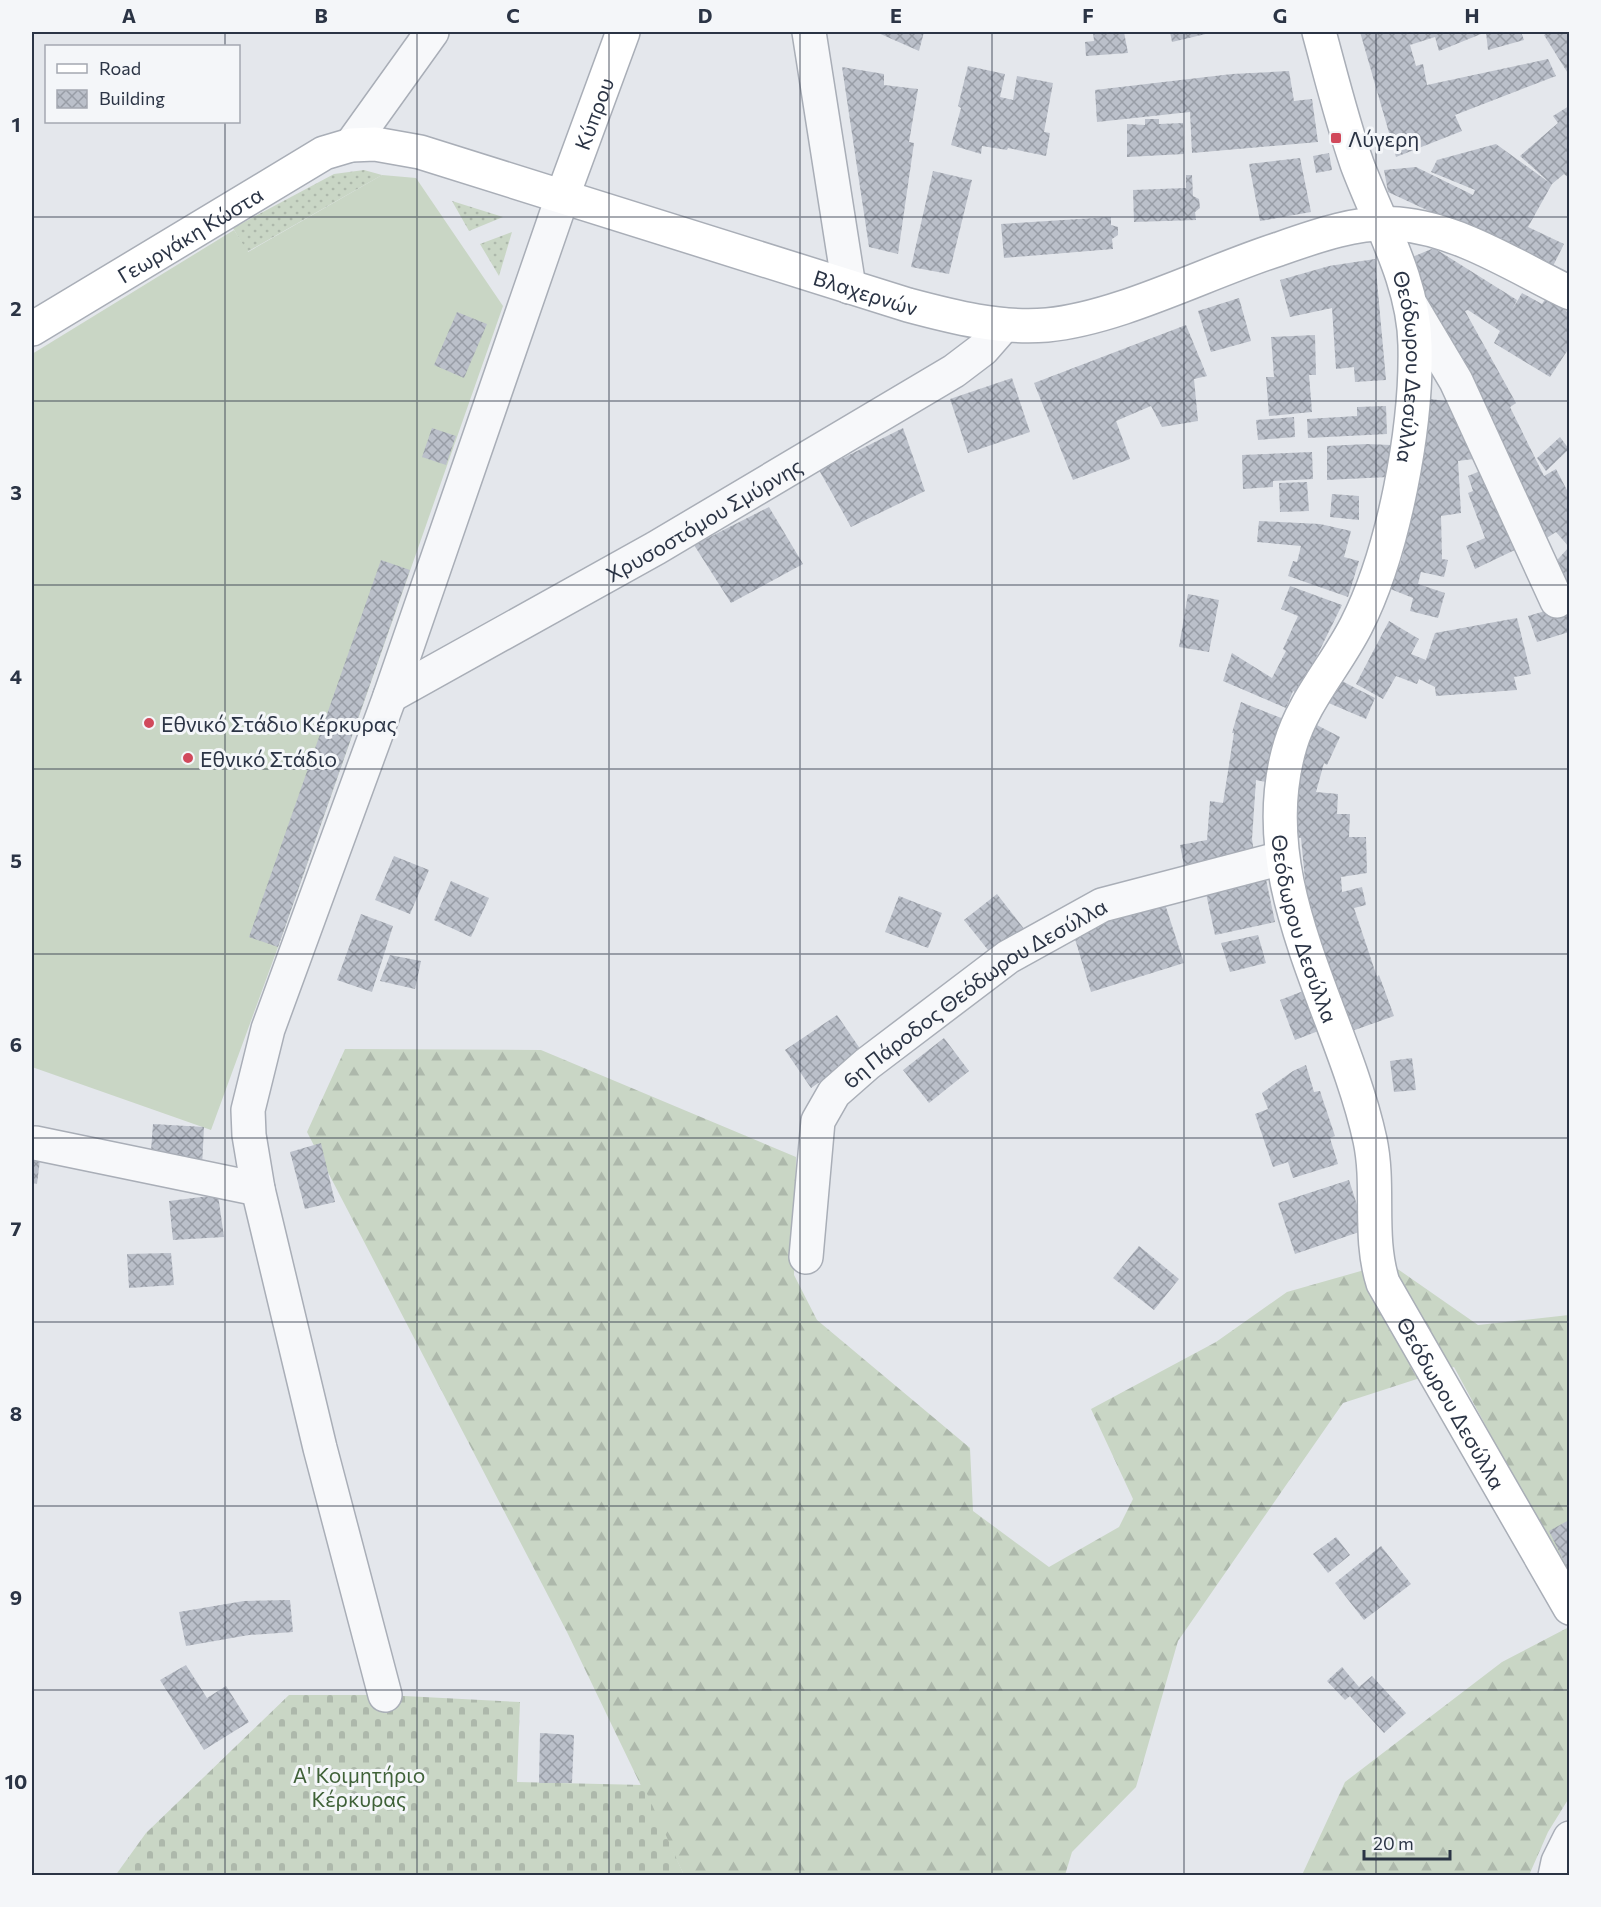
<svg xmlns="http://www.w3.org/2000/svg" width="1601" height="1907" font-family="Commissioner,sans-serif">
<defs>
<pattern id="grass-dots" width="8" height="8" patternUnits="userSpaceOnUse" patternTransform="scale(1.5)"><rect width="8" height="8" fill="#c9d6c5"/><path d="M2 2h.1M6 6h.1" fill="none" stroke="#adb8ab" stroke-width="1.8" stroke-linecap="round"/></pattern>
<pattern id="forest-firs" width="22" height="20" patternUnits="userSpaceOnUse" patternTransform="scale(1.5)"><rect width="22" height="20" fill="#c9d6c5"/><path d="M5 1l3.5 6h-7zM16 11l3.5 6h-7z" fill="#adb8ab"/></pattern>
<pattern id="cemetery-stones" width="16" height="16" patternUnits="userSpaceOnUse" patternTransform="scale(1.5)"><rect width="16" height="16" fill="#c9d6c5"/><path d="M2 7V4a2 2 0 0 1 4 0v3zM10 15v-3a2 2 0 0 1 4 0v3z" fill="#adb8ab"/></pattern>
<pattern id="building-cross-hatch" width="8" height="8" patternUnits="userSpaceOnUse" patternTransform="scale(1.5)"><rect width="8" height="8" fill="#bbc0ca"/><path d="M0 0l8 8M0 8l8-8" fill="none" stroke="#989da6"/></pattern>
</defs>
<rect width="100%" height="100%" fill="#e4e7ec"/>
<!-- grass -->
<path fill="url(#grass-dots)" d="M 364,170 L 382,175 L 247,252 L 233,228 L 334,174 Z
M 452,201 L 503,217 L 469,231 Z
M 512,232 L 499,276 L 480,244 Z"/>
<!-- forest -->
<path fill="url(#forest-firs)" d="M 345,1049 L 541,1050 L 796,1157 L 794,1275 L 817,1320 L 970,1448 L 973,1511 L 1049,1567 L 1119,1527 L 1133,1499 L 1091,1409 L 1216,1342 L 1287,1292 L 1389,1263 L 1478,1325 L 1569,1315 L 1569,1580 L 1454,1367 L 1343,1403 L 1178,1641 L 1136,1787 L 1072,1852 L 1065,1875 L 684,1875 L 567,1632 L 307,1132 Z
M 1569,1627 L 1569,1798 L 1548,1832 L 1530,1873 L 1485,1876 L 1302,1875 L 1345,1782 L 1502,1662 Z"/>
<!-- cemetery -->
<path fill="url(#cemetery-stones)" d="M 289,1695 L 385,1695 L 520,1702 L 517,1782 L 643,1785 L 684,1875 L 115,1876 L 146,1833 Z"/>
<!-- pitch -->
<path fill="#c9d6c5" d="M 382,175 L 416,178 L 503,306 L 278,947 L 211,1130 L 32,1067 L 32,354 L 234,230 L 248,252 Z"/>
<!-- building -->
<path fill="url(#building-cross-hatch)" d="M 876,32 L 924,32 L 919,51 Z
M 1093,32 L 1124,32 L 1128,53 L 1086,56 L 1085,42 L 1094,41 Z
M 1170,32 L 1214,32 L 1172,42 Z
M 1360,32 L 1521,32 L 1524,40 L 1488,50 L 1486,32 L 1439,51 L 1435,37 L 1410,45 L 1416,66 L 1423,64 L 1427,85 L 1548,59 L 1556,76 L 1455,115 L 1462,131 L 1396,157 Z
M 1548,32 L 1569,32 L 1569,75 L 1544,35 Z
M 968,66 L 1005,74 L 1000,97 L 1013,100 L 1017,76 L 1053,83 L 1044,132 L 1050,133 L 1046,156 L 1008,148 L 1007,150 L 982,146 L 981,154 L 951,145 L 961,108 L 958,106 Z
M 842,67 L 884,74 L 884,85 L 918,89 L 909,142 L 914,143 L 898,254 L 869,247 Z
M 1289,71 L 1294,101 L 1312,99 L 1318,142 L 1192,153 L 1190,112 L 1097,122 L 1095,90 L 1232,74 Z
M 1569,106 L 1569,136 L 1567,137 L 1569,178 L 1564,174 L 1552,184 L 1528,227 L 1564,244 L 1552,268 L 1388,192 L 1384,170 L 1416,167 L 1473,195 L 1475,190 L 1431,172 L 1437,160 L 1496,144 L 1550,183 L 1520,156 L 1558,123 L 1553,116 Z
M 1145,119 L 1159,119 L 1159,124 L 1183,123 L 1184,154 L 1127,157 L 1127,124 L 1145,125 Z
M 1329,153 L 1332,170 L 1316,173 L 1313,156 Z
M 1300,158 L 1311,212 L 1260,221 L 1249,164 Z
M 933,171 L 972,180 L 949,274 L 911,267 Z
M 1186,175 L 1192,175 L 1193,196 L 1199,199 L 1200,208 L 1195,212 L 1196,220 L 1134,222 L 1133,190 L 1186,188 Z
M 1111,217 L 1111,225 L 1118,227 L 1118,235 L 1112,239 L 1113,249 L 1004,258 L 1001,224 Z
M 1434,248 L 1517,300 L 1512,310 L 1522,293 L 1542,304 L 1546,298 L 1569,313 L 1569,348 L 1550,377 L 1494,343 L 1500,331 L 1468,310 L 1465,311 L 1516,403 L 1510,407 L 1544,476 L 1556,469 L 1569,494 L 1569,592 L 1549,569 L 1569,547 L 1556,532 L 1542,541 L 1405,260 Z
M 1375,259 L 1386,380 L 1355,382 L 1354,367 L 1336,369 L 1332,308 L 1290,317 L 1280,280 L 1329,266 Z
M 1239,298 L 1251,341 L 1211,352 L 1198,311 Z
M 457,312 L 487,324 L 464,378 L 434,365 Z
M 1186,325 L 1207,376 L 1194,379 L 1198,421 L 1162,427 L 1151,406 L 1116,421 L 1130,459 L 1073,480 L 1034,383 Z
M 1315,335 L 1316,375 L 1309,375 L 1312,412 L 1269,416 L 1266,377 L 1274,377 L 1271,337 Z
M 1012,378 L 1030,432 L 968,453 L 950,399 Z
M 1424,398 L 1458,403 L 1481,458 L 1458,461 L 1461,513 L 1441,516 L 1442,559 L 1448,560 L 1444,577 L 1421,572 L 1418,584 L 1445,593 L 1438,618 L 1410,611 L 1413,598 L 1388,588 L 1395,564 L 1400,565 L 1404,550 Z
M 1386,406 L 1387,434 L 1308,438 L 1307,419 L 1357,416 L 1357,407 Z
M 1294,417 L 1295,437 L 1258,440 L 1256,420 Z
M 432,428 L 456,436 L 446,465 L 422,457 Z
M 903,428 L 925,491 L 851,527 L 819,470 Z
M 1560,437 L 1569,449 L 1546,471 L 1537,458 Z
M 1367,444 L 1391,445 L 1388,477 L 1327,480 L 1327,446 Z
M 1312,452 L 1313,479 L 1273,481 L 1273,487 L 1243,489 L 1242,455 Z
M 1485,469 L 1519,548 L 1475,569 L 1466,546 L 1485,538 L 1468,493 L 1473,491 L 1468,476 Z
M 1307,482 L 1309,511 L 1280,512 L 1279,483 Z
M 1332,494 L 1359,496 L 1359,520 L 1330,517 Z
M 769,507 L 803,564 L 731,603 L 694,545 Z
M 1259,521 L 1320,524 L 1351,531 L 1344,557 L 1359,561 L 1348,597 L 1288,576 L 1293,561 L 1297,562 L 1301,546 L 1257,542 Z
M 381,560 L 410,570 L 278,947 L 249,937 Z
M 1290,586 L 1342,605 L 1298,694 L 1293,691 L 1286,708 L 1223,681 L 1232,653 L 1272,678 L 1286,651 L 1283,649 L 1298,616 L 1281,609 Z
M 1188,594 L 1219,600 L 1209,652 L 1179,647 Z
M 1566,605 L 1569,612 L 1569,632 L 1537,642 L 1528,616 Z
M 1517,618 L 1531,674 L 1514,677 L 1517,690 L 1436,696 L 1435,687 L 1419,679 L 1417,684 L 1396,676 L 1383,699 L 1356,684 L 1389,621 L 1419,639 L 1411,654 L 1426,660 L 1435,633 Z
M 1336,678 L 1375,698 L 1366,719 L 1324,701 Z
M 1241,702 L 1286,720 L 1274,746 L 1266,782 L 1256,780 L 1252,839 L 1255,859 L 1186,875 L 1180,845 L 1207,840 L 1210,801 L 1223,803 L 1234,733 L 1232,733 Z
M 1313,723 L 1340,737 L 1327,765 L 1324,763 L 1316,792 L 1338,794 L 1337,814 L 1350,814 L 1349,837 L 1366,837 L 1367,873 L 1341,877 L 1342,892 L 1362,887 L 1366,905 L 1354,908 L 1377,977 L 1379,975 L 1394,1016 L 1352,1031 L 1307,901 L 1301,838 L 1290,838 L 1298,751 Z
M 394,856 L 429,870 L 410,914 L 375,900 Z
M 1264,870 L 1275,922 L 1215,935 L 1204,884 Z
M 451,881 L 489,898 L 471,937 L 434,920 Z
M 997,894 L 1025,930 L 992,955 L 964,920 Z
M 899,896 L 942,913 L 928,948 L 885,932 Z
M 1164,901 L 1184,963 L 1091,992 L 1072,929 Z
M 361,914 L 393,926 L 372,992 L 337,980 Z
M 1258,935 L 1266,963 L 1230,972 L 1221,943 Z
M 390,955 L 421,961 L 415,989 L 380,981 Z
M 1306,990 L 1321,1030 L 1295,1040 L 1280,1000 Z
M 837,1015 L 863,1053 L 811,1088 L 785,1050 Z
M 944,1038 L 969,1071 L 929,1103 L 903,1070 Z
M 1412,1058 L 1416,1090 L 1394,1092 L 1390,1061 Z
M 1306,1065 L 1314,1092 L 1320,1091 L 1335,1136 L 1330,1138 L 1338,1164 L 1293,1178 L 1288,1162 L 1273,1167 L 1255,1114 L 1268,1109 L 1262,1093 L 1293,1071 Z
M 153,1124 L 204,1127 L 202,1167 L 150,1164 Z
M 321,1143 L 335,1202 L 305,1209 L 290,1152 Z
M 32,1158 L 40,1160 L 37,1184 L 32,1183 Z
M 1349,1180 L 1365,1230 L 1295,1254 L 1278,1203 Z
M 218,1195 L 224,1237 L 173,1240 L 169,1201 Z
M 1139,1246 L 1179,1279 L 1154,1310 L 1113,1278 Z
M 171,1253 L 174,1285 L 129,1288 L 127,1254 Z
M 1569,1520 L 1569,1571 L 1549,1531 Z
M 1336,1537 L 1350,1555 L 1328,1573 L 1313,1554 Z
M 1381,1546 L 1411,1584 L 1364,1620 L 1335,1583 Z
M 290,1600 L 293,1632 L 249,1635 L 186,1646 L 179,1612 L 244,1601 Z
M 186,1665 L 207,1698 L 226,1686 L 249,1722 L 204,1750 L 160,1680 Z
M 1342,1667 L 1359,1687 L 1372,1676 L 1406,1713 L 1384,1733 L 1350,1696 L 1345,1700 L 1327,1681 Z
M 540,1733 L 574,1735 L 572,1783 L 539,1783 Z"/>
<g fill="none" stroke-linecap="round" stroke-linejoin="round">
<!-- street casing -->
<g stroke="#a9aeb7" stroke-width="36">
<g id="street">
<path d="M 809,32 L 849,287"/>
<path d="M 351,145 L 432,32"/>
<path d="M 1412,307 L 1456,381 L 1557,601"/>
<path id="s1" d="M 390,696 L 656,548 L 954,371 L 983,349 L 1004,325"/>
<path d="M 35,1143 L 258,1189"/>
<path id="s2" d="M 806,1257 L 818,1121 L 834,1093 L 867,1064 L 1008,957 L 1102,905 L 1282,858"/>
<path d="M 385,1695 L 320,1448 L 258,1189 L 249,1135 L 248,1110 L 268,1029 L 390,696 L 563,195"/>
<path d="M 1555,1876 L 1558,1862 L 1570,1838"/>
</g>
</g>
<!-- secondary casing -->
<g stroke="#a9aeb7" stroke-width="36">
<g id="secondary">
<path id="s3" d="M 1319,32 C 1331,76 1342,121 1357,164 C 1379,223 1414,281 1415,345 C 1417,427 1394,552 1356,626 C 1335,667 1303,701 1290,746 C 1250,883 1342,1011 1370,1140 C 1380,1187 1368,1236 1383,1283 L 1570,1608"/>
<path id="s4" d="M 563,195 L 623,32"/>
<path id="s5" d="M 32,329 L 324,153 L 351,145 L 375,144 L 420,152 L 908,305 C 953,317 1000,329 1047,325 C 1120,318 1207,272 1279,249 C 1316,236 1358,221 1398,224 C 1459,229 1516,267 1570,293"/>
</g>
</g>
<!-- street -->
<use href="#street" stroke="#f7f8fa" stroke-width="33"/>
<!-- secondary -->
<use href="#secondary" stroke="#fff" stroke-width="33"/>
</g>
<!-- grid -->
<path fill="none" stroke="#2b3445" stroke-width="1.5" stroke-opacity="0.55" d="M 225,32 L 225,46M 417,32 L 417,1876M 609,32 L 609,1876M 800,32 L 800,1876M 992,32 L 992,1876M 1184,32 L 1184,1876M 1376,32 L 1376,1876M 225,122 L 225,1876M 32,217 L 1570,217M 32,401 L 1570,401M 32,585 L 1570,585M 32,769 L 1570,769M 32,954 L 1570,954M 32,1138 L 1570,1138M 32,1322 L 1570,1322M 32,1506 L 1570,1506M 32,1690 L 1570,1690"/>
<!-- markers -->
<g fill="#d1495b" stroke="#f4f6f9" stroke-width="2">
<rect x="1330" y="132" width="12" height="12" rx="3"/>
<circle cx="149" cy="723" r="6"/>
<circle cx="188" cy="758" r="6"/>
</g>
<g text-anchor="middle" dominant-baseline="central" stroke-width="6" stroke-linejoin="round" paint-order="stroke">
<!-- street labels -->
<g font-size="21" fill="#2b3445" stroke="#f4f6f9">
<text stroke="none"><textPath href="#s4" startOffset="87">Κύπρου</textPath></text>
<text stroke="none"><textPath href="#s5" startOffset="184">Γεωργάκη Κώστα</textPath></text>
<text stroke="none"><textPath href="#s5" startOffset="906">Βλαχερνών</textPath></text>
<text stroke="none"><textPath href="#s3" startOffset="350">Θεόδωρου Δεσύλλα</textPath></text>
<text stroke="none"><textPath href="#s1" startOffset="360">Χρυσοστόμου Σμύρνης</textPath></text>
<text stroke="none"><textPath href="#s3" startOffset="942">Θεόδωρου Δεσύλλα</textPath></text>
<text stroke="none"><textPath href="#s2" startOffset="342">6η Πάροδος Θεόδωρου Δεσύλλα</textPath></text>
<text stroke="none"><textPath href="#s3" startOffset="1446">Θεόδωρου Δεσύλλα</textPath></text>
</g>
<!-- poi labels -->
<g font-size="21" fill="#2b3445" stroke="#f4f6f9" text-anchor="start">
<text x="1348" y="138">Λύγερη</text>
<text x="161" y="723">Εθνικό Στάδιο Κέρκυρας</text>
<text x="200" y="758">Εθνικό Στάδιο</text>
</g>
<!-- park labels -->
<g font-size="21" fill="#3f6138" stroke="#f4f6f9">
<text x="359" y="1774">Α' Κοιμητήριο<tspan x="359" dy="24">Κέρκυρας</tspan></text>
</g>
</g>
<!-- border -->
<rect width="1601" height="1907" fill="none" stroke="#f4f6f9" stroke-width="66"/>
<!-- legend -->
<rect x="45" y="45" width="195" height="78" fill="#f4f6f9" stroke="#a4a8b1" stroke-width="1.5"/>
<rect x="57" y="64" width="30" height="9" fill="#ffffff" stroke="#a4a8b1" stroke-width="1.5"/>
<text x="99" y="75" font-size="18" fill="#2b3445">Road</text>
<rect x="57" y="90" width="30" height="18" fill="url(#building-cross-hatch)" stroke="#a4a8b1" stroke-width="1.5"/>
<text x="99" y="105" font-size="18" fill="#2b3445">Building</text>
<!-- scale -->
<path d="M1364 1850v9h86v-9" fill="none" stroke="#2b3445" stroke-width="3"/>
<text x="1373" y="1850" font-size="18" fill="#2b3445" stroke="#f4f6f9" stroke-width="4.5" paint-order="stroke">20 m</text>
<rect x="33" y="33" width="1535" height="1841" fill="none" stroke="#2b3445" stroke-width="2"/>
<g font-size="20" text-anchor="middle" font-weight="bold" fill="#2b3445">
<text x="129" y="23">A</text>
<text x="321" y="23">B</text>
<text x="513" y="23">C</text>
<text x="705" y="23">D</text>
<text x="896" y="23">E</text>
<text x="1088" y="23">F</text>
<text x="1280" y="23">G</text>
<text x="1472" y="23">H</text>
<text x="16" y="132">1</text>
<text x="16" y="316">2</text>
<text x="16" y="500">3</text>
<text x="16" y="684">4</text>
<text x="16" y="868">5</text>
<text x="16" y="1052">6</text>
<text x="16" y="1236">7</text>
<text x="16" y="1421">8</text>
<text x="16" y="1605">9</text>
<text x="16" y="1789">10</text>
</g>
</svg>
